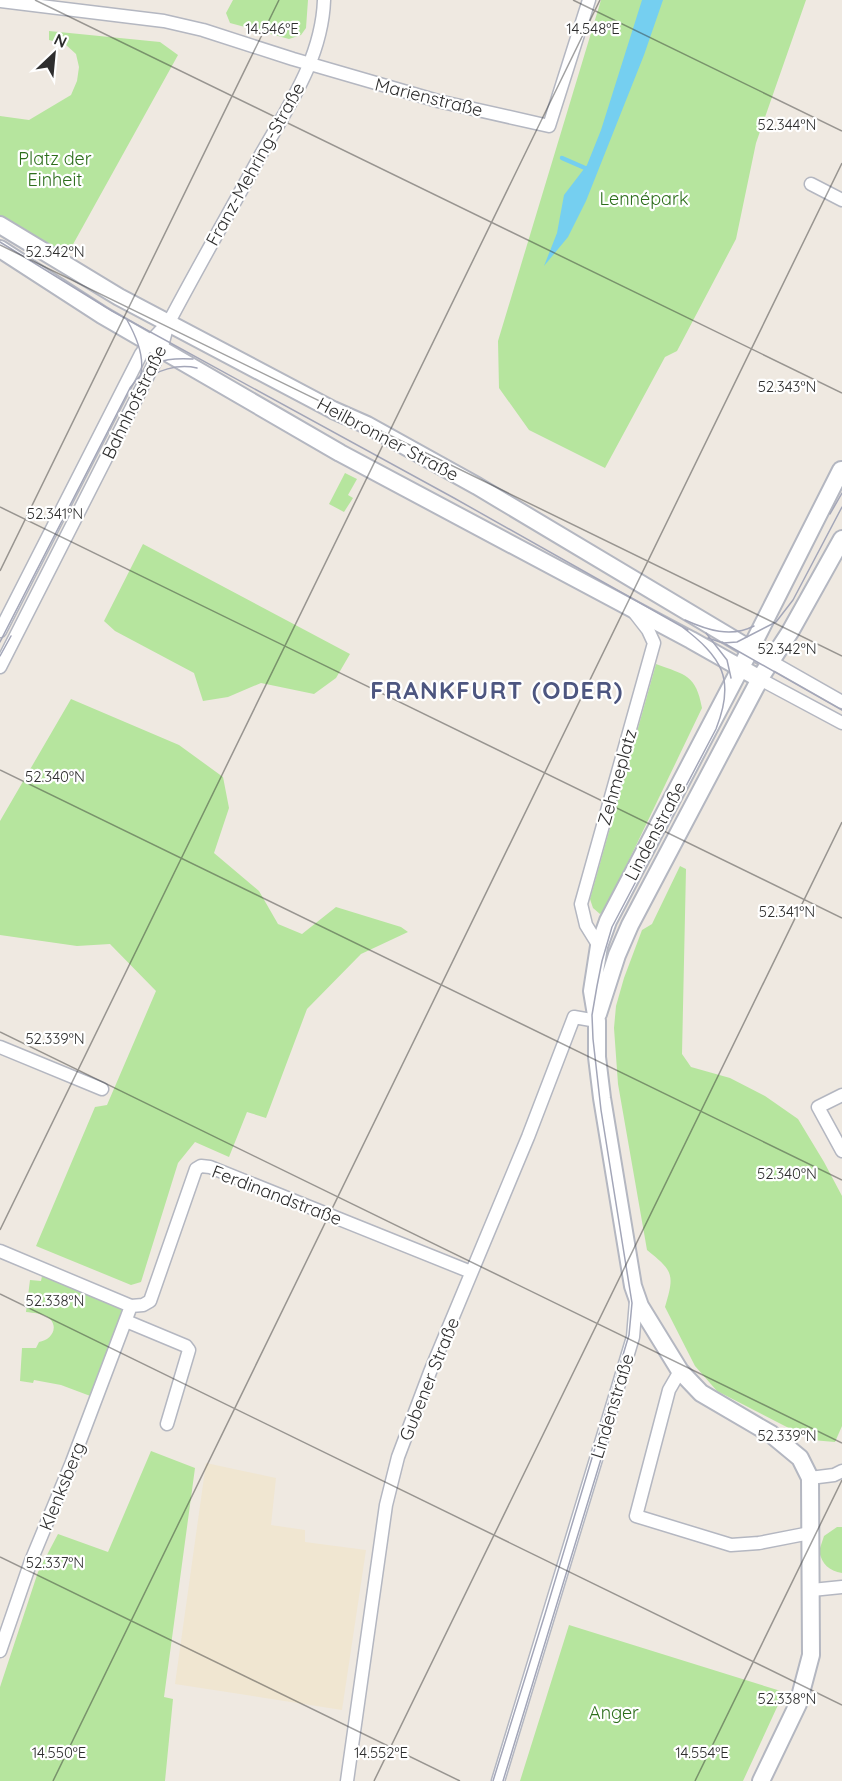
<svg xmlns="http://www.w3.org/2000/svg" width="842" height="1781" font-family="Quicksand,sans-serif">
<rect width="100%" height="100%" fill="#efe9e1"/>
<!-- education -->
<path fill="#f0e6d1" d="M 206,1463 L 276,1478 L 271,1525 L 305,1530 L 305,1542 L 366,1550 L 342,1710 L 175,1684 Z"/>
<!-- green -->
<path fill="#b6e59e" d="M 233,0 L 308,0 L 306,28 L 301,35 L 289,39 L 230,23 L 226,13 Z
M 601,0 L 806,0 L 756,143 L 736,239 L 677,351 L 665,357 L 605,468 L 529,430 L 499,388 L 498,341 Z
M 49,31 L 160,42 L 178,55 L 66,257 L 0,218 L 0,116 L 29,120 L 71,95 L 77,81 L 79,67 L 76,54 L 65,44 L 49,40 Z
M 345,473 L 357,479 L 348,495 L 353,498 L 344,512 L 329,504 Z
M 143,544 L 350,654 L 336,678 L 314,694 L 261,683 L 228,697 L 203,701 L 194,673 L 115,631 L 104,621 Z
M 656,664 C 686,675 696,675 702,708 L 605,910 L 600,914 L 593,908 L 590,899 Z
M 71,699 L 179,745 L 223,777 L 229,808 L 214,853 L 259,891 L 278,924 L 302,934 L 336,907 L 401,927 L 408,932 L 361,954 L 307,1009 L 266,1118 L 247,1112 L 229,1157 L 195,1142 L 178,1163 L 141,1282 L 131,1285 L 36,1246 L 95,1107 L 107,1105 L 156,991 L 110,944 L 77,946 L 0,935 L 0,821 Z
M 680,866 L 686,869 L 682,1054 L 691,1067 L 730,1078 L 765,1096 L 798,1119 L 824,1162 L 842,1196 L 842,1426 L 835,1442 L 812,1440 L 717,1391 L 695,1366 L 665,1307 C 675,1274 673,1271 647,1250 L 618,1084 L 614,1028 L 616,1006 L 624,978 L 642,930 L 652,924 Z
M 42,1276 L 126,1308 L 93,1397 L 61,1385 L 34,1380 L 33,1383 L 20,1381 L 22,1348 L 36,1348 L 39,1342 C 50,1341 60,1328 49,1318 C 43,1313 33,1313 26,1312 L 30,1280 L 41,1281 Z
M 151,1451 L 195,1468 L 164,1697 L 173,1699 L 165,1781 L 0,1781 L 0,1687 L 38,1572 L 58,1534 L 108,1552 Z
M 837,1527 L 842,1527 L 842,1573 C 829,1571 822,1564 819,1551 L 824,1536 Z
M 569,1625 L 784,1692 L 743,1781 L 520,1781 Z"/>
<!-- water -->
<path fill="#75cff0" d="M 642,0 L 663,0 L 644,55 L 586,201 L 568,237 L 544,266 L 557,233 L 564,195 L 587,165 L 601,130 Z"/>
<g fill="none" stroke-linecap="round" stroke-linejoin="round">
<!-- stream -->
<path stroke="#75cff0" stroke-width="4.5" d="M 562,158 L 585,168"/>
<!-- street casing -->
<g stroke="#b4b7c1" stroke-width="15">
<path id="street" d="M 0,1 L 164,21 L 203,30 L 293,59 L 438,101 L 549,126 L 589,0
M 811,184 L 842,200
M 0,631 L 141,354 L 149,343 L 169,322 C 198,267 229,213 259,158 C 287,108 322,59 324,0
M 770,661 L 842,702
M 0,667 L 161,350 L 168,323
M 760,679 L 842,723
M 599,946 L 586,925 L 581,904 L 654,643 L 648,630 L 634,612
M 0,1047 L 102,1089
M 842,1095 L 818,1107 L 842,1151
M 0,1251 L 131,1306 L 143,1305 L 150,1301 L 196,1169 L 201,1166 L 210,1167 L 471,1272
M 126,1321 L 186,1346 L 189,1350 L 167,1424
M 680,1371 L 669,1390 L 636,1516 L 731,1545 L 759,1543 L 810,1533
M 810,1478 L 834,1475 L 842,1471
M 812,1590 L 842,1587
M 0,1651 L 31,1561 L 72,1462 L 131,1306
M 347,1781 L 386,1505 L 398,1457 L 430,1372 L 528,1137 L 574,1017 L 597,1021
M 498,1781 L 618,1387 L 633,1337 L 636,1301"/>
</g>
<!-- secondary casing -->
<g stroke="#b4b7c1" stroke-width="20">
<path id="secondary" d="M 0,225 L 119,297 L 333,410 L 367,425 L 477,486 L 770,661
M 0,249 L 102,315 L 340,453 L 691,640 L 760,679
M 598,1014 L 617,955 L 630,925 L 762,675 L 790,632 L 842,539
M 761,1781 L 798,1704 L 811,1655 L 810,1478 L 800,1458 L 771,1434 L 701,1393 L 680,1371 L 640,1306 L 633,1286 L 602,1098 L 597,1057 L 597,1021 L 592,991 L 599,946 L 608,921 L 750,650 L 841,470"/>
</g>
<!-- street -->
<use href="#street" stroke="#fff" stroke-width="12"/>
<!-- secondary -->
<use href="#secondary" stroke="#fff" stroke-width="16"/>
<!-- tram -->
<path stroke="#a3a6b8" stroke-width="1.5" d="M 0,242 L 112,311 L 454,498 L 688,630
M 127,320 C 136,336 146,358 140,377
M 142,384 C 155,369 179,364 197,368
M 830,514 L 842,493
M 685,620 C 707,630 731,638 754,626
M 706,633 L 727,660 L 731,678
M 708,638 L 723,643 L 737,642 L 776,622 L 793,600 L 842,507
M 0,642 L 130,388 C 149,362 161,357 193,359
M 722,642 L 842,710
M 0,656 L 11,636
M 493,1781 L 545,1614 L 629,1335 L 632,1303 L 601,1110 L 593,1039 L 592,1015 L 597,986 L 602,961 L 612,927 L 716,729 C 736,679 722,657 681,626
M 503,1781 L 608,1436"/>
</g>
<!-- ticks -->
<path fill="none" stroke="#2e2e2e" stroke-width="1.5" stroke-opacity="0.45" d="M 35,0 L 842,393M 573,0 L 842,131M 0,245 L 842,656M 0,507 L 842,918M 0,571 L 279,0M 0,770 L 842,1180M 0,1032 L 842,1443M 0,1230 L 600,0M 0,1294 L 842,1705M 0,1557 L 460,1781M 53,1781 L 842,163M 374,1781 L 842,822M 695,1781 L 842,1480"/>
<g text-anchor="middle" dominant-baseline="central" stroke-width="4.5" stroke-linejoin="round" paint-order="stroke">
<!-- street labels -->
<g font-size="18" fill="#2e2e2e" stroke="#fff">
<text transform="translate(429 97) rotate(14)">Marienstraße</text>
<text transform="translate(255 164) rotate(-61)">Franz-Mehring-Straße</text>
<text transform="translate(134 402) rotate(-64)">Bahnhofstraße</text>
<text transform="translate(388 439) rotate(28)">Heilbronner Straße</text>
<text transform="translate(617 777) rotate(-74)">Zehmeplatz</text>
<text transform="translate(655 831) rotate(-62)">Lindenstraße</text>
<text transform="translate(277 1195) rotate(21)">Ferdinandstraße</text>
<text transform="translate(429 1379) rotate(-68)">Gubener Straße</text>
<text transform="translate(612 1406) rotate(-73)">Lindenstraße</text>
<text transform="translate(62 1486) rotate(-68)">Klenksberg</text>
</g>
<!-- park labels -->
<g font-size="18" fill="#2c6e1b" stroke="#fff">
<text x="55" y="158">Platz der<tspan x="55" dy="21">Einheit</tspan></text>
<text x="644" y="198">Lennépark</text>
<text x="614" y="1712">Anger</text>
</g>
<!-- district labels -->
<g font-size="24" font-weight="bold" letter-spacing="1.5" fill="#4d5680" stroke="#fff">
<text x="497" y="690">FRANKFURT (ODER)</text>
</g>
</g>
<g font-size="15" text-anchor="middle" fill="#2e2e2e" stroke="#fff" stroke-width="4.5" stroke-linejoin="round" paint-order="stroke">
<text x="593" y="34">14.548°E</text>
<text x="272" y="34">14.546°E</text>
<text x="787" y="130">52.344°N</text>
<text x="55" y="257">52.342°N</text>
<text x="787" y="392">52.343°N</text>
<text x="55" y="519">52.341°N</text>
<text x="787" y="654">52.342°N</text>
<text x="55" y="782">52.340°N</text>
<text x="787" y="917">52.341°N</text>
<text x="55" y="1044">52.339°N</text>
<text x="787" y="1179">52.340°N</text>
<text x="55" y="1306">52.338°N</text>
<text x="787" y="1441">52.339°N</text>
<text x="55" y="1568">52.337°N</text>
<text x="787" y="1704">52.338°N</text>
<text x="59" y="1758">14.550°E</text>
<text x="381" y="1758">14.552°E</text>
<text x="702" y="1758">14.554°E</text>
</g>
<!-- north arrow -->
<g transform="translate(54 54) rotate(26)" stroke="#ffffff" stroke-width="4.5" paint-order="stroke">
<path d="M0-4.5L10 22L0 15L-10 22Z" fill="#2e2e2e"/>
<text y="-9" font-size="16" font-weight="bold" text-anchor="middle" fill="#2e2e2e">N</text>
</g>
</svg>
